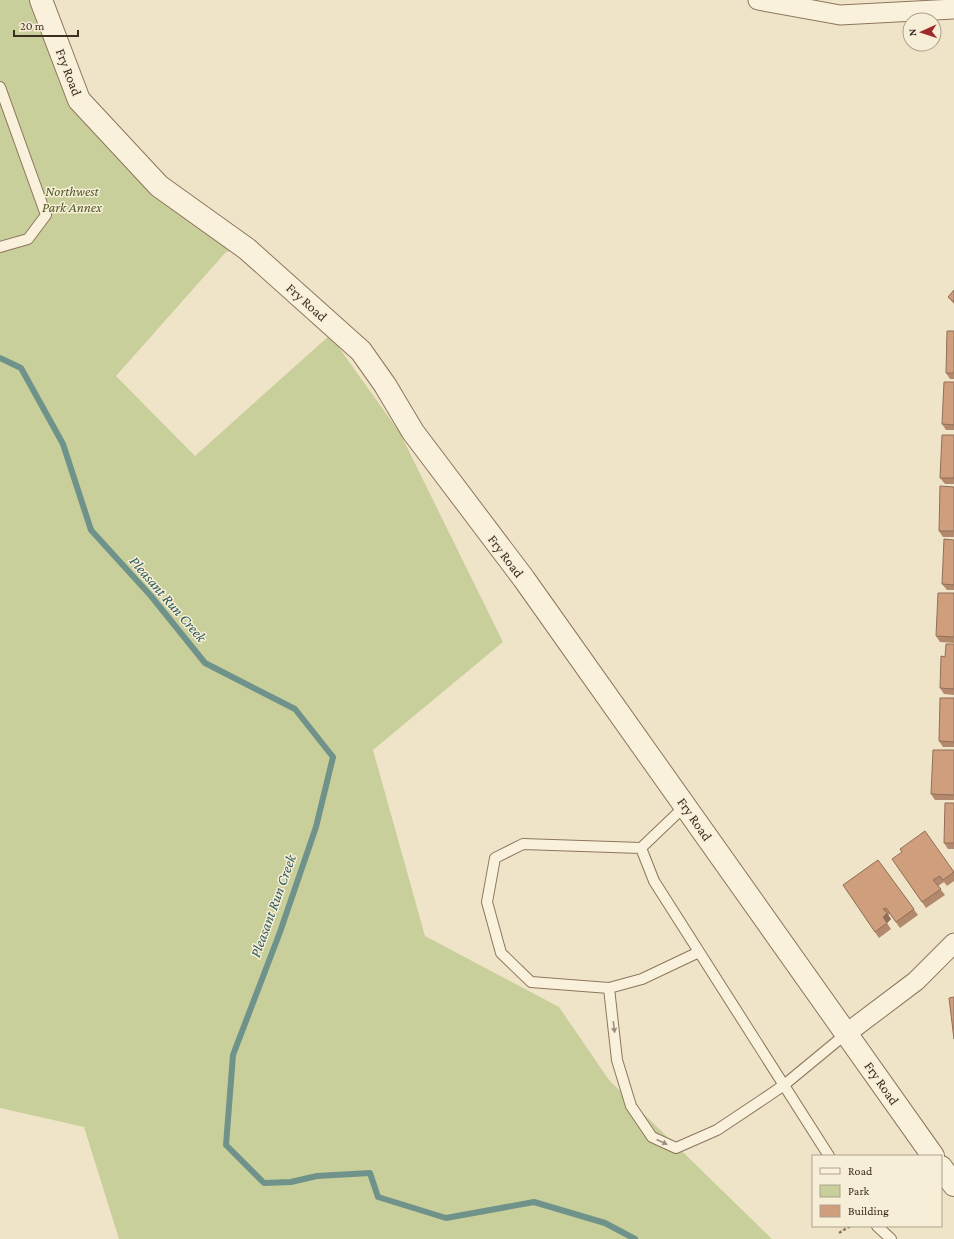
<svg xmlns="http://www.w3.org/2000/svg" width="954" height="1239" font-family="'Crimson Pro',serif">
<rect width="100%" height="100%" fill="#f0e4c8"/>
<!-- green -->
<path fill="#c9cf9b" d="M 0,0 L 41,0 L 98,120 L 247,249 L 226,252 L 116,376 L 195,456 L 330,335 L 400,433 L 503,642 L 373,750 L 425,936 L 559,1007 L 609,1080 L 772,1239 L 119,1239 L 84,1127 L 0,1108 Z"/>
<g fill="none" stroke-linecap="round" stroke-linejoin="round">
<!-- stream -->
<path stroke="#6f938a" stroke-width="6" d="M 0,358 L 21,368 L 63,444 L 91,530 L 151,596 L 205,663 L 295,709 L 333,757 L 316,827 L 280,932 L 233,1055 L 226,1145 L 264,1183 L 291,1182 L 317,1176 L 370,1173 L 378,1197 L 446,1218 L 534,1202 L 605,1223 L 635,1239"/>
<!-- service casing -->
<g stroke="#8d765c" stroke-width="12">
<path id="service" d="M 0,87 L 46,215 L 28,239 L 0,247
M 685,806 L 641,848 L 654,881 L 829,1156
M 641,848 L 523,844 L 495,858 L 487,902 L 501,953 L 531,982 L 609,988 L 642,979 L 699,952
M 609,988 L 617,1060 L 631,1106 L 652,1137 L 676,1148 L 717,1130 L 762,1100 L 784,1085 L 847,1033
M 877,1226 L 891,1239"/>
</g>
<!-- minor casing -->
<g stroke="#8d765c" stroke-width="21">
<path id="minor" d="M 758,0 L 840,15 L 954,9
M 847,1033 L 916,981 L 954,943"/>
</g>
<!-- tertiary casing -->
<g stroke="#8d765c" stroke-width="24">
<path id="tertiary" d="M 41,0 L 79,100 L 159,186 L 247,249 L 361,351 L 385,385 L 413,432 L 524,579 L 933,1156
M 941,1167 L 954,1185"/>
</g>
<!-- path -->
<path stroke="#8d765c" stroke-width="2.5" stroke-dasharray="3 2" stroke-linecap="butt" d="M 839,1233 L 850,1226"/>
<!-- service -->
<use href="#service" stroke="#faf1dc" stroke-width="10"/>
<!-- minor -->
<use href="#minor" stroke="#faf1dc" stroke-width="19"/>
<!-- tertiary -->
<use href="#tertiary" stroke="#faf1dc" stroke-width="22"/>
</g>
<!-- wall -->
<path fill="#b2896c" d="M 954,290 L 954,304 L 948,297 Z
M 954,331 L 954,379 L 950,379 L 946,373 Z
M 954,382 L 954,430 L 946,430 L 942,424 Z
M 954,435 L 954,484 L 945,484 L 940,478 Z
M 954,487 L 954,537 L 943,537 L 939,531 Z
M 954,540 L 954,590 L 947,590 L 942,584 Z
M 954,593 L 954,643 L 940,642 L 936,636 Z
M 954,644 L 954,695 L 944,694 L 940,688 L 945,657 Z
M 954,698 L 954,747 L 943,747 L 939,741 Z
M 954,750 L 954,800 L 935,800 L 931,794 Z
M 954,803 L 954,849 L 948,849 L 944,843 Z
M 892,859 L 954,871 L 954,881 L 947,886 L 944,882 L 938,886 L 945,895 L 926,908 Z
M 878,860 L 918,915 L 900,928 L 890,914 L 888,915 L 891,919 L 887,923 L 891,929 L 879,938 L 843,885 Z"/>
<!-- shaded-wall -->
<path fill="#916f58" d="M 887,913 L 891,919 L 887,923 L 891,929 L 883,917 Z"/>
<!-- building -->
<path fill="#cf9f7d" stroke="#916f58" d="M 954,290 L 954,302 L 948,297 Z
M 947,331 L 954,331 L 954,373 L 946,373 Z
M 944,382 L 954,382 L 954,425 L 942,424 Z
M 942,435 L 954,435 L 954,478 L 940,478 Z
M 940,486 L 954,487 L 954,531 L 939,531 Z
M 944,539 L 954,540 L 954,585 L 942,584 Z
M 938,593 L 954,593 L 954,637 L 936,636 Z
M 946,644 L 954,644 L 954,689 L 940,688 L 941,656 L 945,657 Z
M 940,698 L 954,698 L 954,742 L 939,741 Z
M 933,750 L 954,750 L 954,795 L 931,794 Z
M 945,803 L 954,803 L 954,843 L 944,843 Z
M 925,831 L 954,872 L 943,880 L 940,876 L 933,880 L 941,889 L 922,902 L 892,859 L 902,852 L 900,849 Z
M 878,860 L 914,909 L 896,922 L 886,908 L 883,909 L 887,913 L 883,917 L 887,923 L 875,932 L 843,885 Z
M 954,997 L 954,1039 L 949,998 Z"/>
<!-- one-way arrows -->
<defs><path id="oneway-solid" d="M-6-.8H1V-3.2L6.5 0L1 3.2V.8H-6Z"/></defs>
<g fill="#9c907e">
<use href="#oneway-solid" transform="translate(614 1027) rotate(83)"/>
<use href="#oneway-solid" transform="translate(662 1142) rotate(25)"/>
</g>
<g text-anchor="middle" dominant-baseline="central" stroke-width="3" stroke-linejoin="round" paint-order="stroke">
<!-- street labels -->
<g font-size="14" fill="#3d2e20" stroke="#f7eed8">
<text transform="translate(69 72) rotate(69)">Fry Road</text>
<text transform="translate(307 302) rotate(42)">Fry Road</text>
<text transform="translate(506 556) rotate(53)">Fry Road</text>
<text transform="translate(695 819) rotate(55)">Fry Road</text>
<text transform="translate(882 1083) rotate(55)">Fry Road</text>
</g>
<!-- park labels -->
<g font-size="14" font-style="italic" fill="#4d5a26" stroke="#f7eed8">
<text x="72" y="191">Northwest<tspan x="72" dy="16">Park Annex</tspan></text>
</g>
<!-- water labels -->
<g font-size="15" font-style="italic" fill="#2f5d5a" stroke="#f7eed8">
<text transform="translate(168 599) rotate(49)">Pleasant Run Creek</text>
<text transform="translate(273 906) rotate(-70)">Pleasant Run Creek</text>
</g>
</g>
<!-- legend -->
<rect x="812" y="1155" width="130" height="72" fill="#f7eed8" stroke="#ada18e"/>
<rect x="820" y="1168" width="20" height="6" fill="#faf1dc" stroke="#ada18e"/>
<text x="848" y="1175" font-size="12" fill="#3d2e20">Road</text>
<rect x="820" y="1185" width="20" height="12" fill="#c9cf9b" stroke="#ada18e"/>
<text x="848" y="1195" font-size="12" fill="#3d2e20">Park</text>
<rect x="820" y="1205" width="20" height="12" fill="#cf9f7d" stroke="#ada18e"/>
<text x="848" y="1215" font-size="12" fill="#3d2e20">Building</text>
<!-- north arrow -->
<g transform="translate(922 32) rotate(267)"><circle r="19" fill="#f7eed8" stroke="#ada18e"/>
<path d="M0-3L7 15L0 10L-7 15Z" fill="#9e2a2b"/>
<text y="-6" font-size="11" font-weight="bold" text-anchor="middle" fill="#3d2e20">N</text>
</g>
<!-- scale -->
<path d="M14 30v6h64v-6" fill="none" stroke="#3d2e20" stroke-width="2"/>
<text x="20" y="30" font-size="12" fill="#3d2e20" stroke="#f7eed8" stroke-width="3" paint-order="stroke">20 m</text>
</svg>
